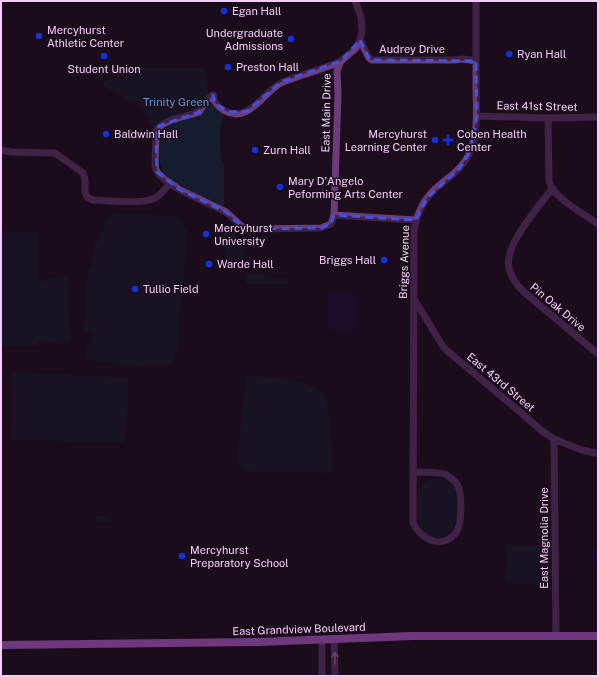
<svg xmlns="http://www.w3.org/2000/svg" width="599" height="677" font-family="'Public Sans',sans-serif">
<rect width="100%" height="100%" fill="#1b0d1c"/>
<!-- green -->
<path fill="#141c2d" d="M 123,68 L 205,68 C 208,87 206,104 224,115 L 220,130 L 221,160 L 224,163 L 224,207 C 213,205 202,198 193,193 C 173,181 159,178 159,152 C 159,146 159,140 160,134 L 152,126 L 144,112 L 134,100 L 125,98 L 103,86 L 103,83 L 123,72 Z
M 112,213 L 176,216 L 187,231 L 184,280 L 179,318 L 178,349 L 174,355 L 174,360 C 161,369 156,360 142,366 L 87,360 L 87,346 L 92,341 L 92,334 L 90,333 L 90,332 L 83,331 L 87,299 L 85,299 L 88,270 L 90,270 L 95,242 L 99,242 L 100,232 L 104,232 L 104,222 L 107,222 L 109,216 Z
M 1,231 L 38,232 L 38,283 L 57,277 L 68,276 L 69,329 L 71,339 L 69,343 L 62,344 L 38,340 L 38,346 L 1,346 Z
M 225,238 L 244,238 L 245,262 L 243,263 L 225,263 Z
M 248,273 L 264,273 L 265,279 L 289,279 L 289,284 L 246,284 L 246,275 Z
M 12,372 L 129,378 L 125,442 L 11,440 Z
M 246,376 C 265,376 311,379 323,394 C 332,406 332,457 333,473 L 245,471 L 237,462 Z
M 438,478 C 445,479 450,481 454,486 C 457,492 456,498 457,504 C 457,520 454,539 434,537 C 412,534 412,489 427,481 C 430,479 435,478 438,478 Z
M 95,516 L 110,516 L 111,522 L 95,522 Z
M 507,545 L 551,545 L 551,571 L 548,571 L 548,585 L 506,583 Z"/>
<!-- water -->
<path fill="#1c0c36" d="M 342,290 L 353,291 L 356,294 L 357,316 L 355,331 L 352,333 L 330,330 L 326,328 L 327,293 L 329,291 Z
M 592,549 L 598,550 L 598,562 L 592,562 Z"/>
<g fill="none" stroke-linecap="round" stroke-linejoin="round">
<!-- street -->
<path stroke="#6b3c78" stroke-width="7" d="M 360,40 L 369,58 L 372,60 L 454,60 L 463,59 L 476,61
M 213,95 L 206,101 L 199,112 C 187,117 161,119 156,132 L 155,166 L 157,172 L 164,179 L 180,190 L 226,212 L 245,229 L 321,228 L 331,224 L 334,215 L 338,94 L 337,71 L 341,61 L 356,48 L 360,40 L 362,31 L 361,17 L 355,1
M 213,95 C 214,103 218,107 225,111 C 250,124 264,90 283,82 C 302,74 322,70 341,61
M 477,116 L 548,118 L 598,117
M 548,118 L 549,181 C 554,199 583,213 598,224
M 1,150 L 11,152 L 55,153 L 83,173 L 85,179 L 85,192 L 87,197 L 93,200 C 107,200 142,205 155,198 C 161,195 166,188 170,183
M 552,189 C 542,201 533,213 524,226 C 507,251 500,269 524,292 L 598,354
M 334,215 L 416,220
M 414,299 L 444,348 L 519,411 L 542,431 L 554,439 L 579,449 L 598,454
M 554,439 L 556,636
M 413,472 C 423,473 437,471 447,475 C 451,478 456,481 458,486 C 462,494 462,523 457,531 C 444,551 420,540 413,522 L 414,232 C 416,217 422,202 433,191 C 446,178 462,171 470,152 C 479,131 476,106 476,83 C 476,56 476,28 476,1
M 322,640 L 322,676
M 334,640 L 335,676"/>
<!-- secondary -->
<path stroke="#d46bf3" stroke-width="8" d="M 1,645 L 258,642 L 412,636 L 598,636"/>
</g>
<!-- one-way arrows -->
<defs><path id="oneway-shaft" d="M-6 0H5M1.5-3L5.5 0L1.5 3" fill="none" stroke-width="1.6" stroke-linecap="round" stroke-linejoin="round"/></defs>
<use stroke="#b084ba" href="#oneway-shaft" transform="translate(335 658) rotate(-90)"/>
<!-- marked area -->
<path d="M0 0H599V677H0ZM 360,40 L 370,60 L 476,61 L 477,116 L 470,152 L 460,168 L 427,198 L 416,220 L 334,215 L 331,224 L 321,228 L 245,229 L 226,212 L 180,190 L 157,172 L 156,132 L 159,126 L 199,112 L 213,95 L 215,103 L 228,112 L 247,111 L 281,82 L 341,61 Z" fill="#1b0d1c" fill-opacity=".55" fill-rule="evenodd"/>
<path fill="none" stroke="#3f51e6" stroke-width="3" stroke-dasharray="8 5" stroke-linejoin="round" d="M 360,40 L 370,60 L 476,61 L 477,116 L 470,152 L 460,168 L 427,198 L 416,220 L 334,215 L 331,224 L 321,228 L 245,229 L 226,212 L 180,190 L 157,172 L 156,132 L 159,126 L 199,112 L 213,95 L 215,103 L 228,112 L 247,111 L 281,82 L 341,61 Z"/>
<!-- markers -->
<g fill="#1232e1" stroke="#1b0d1c" stroke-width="1.5">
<circle cx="224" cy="11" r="4"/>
<circle cx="39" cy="36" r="4"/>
<circle cx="291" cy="39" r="4"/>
<circle cx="509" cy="54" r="4"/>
<circle cx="104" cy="56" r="4"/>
<circle cx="228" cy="67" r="4"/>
<circle cx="106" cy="134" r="4"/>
<circle cx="435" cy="140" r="4"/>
<path d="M446 134h4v4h4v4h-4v4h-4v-4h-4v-4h4z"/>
<circle cx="255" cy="150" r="4"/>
<circle cx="280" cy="187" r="4"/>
<circle cx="206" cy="234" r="4"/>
<circle cx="384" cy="260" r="4"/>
<circle cx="209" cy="264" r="4"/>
<circle cx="135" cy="289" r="4"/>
<circle cx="182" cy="556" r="4"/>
</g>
<g text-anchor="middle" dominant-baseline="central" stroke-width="3" stroke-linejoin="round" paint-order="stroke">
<!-- poi labels -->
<g font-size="11" fill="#f5ccfb" stroke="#1b0d1c" text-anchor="start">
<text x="232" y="11">Egan Hall</text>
<text x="47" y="30">Mercyhurst<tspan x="47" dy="13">Athletic Center</tspan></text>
<text x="283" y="33" text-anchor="end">Undergraduate<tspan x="283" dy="13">Admissions</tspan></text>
<text x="517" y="54">Ryan Hall</text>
<text x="236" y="67">Preston Hall</text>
<text x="104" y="69" text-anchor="middle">Student Union</text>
<text x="114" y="134">Baldwin Hall</text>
<text x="427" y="134" text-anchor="end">Mercyhurst<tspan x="427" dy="13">Learning Center</tspan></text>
<text x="457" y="134">Coben Health<tspan x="457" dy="13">Center</tspan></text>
<text x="263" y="150">Zurn Hall</text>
<text x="288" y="181">Mary D'Angelo<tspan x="288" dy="13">Peforming Arts Center</tspan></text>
<text x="214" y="228">Mercyhurst<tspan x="214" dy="13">University</tspan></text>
<text x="376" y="260" text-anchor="end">Briggs Hall</text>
<text x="217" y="264">Warde Hall</text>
<text x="143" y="289">Tullio Field</text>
<text x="190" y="550">Mercyhurst<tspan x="190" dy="13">Preparatory School</tspan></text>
</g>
<!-- street labels -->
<g font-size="11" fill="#f5ccfb" stroke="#1b0d1c">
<text x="412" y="49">Audrey Drive</text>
<text transform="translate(537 106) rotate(1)">East 41st Street</text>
<text transform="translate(326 113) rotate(-89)">East Main Drive</text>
<text transform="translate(404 262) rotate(-88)">Briggs Avenue</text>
<text transform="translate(558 307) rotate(40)">Pin Oak Drive</text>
<text transform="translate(501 382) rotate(40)">East 43rd Street</text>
<text transform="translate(544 538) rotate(-90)">East Magnolia Drive</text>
<text transform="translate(299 629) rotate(-2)">East Grandview Boulevard</text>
</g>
<!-- park labels -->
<g font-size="11" fill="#5f9ad4" stroke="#1b0d1c">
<text x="176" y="102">Trinity Green</text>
</g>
</g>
<!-- border -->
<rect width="599" height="677" fill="none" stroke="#f5ccfb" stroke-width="4"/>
</svg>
